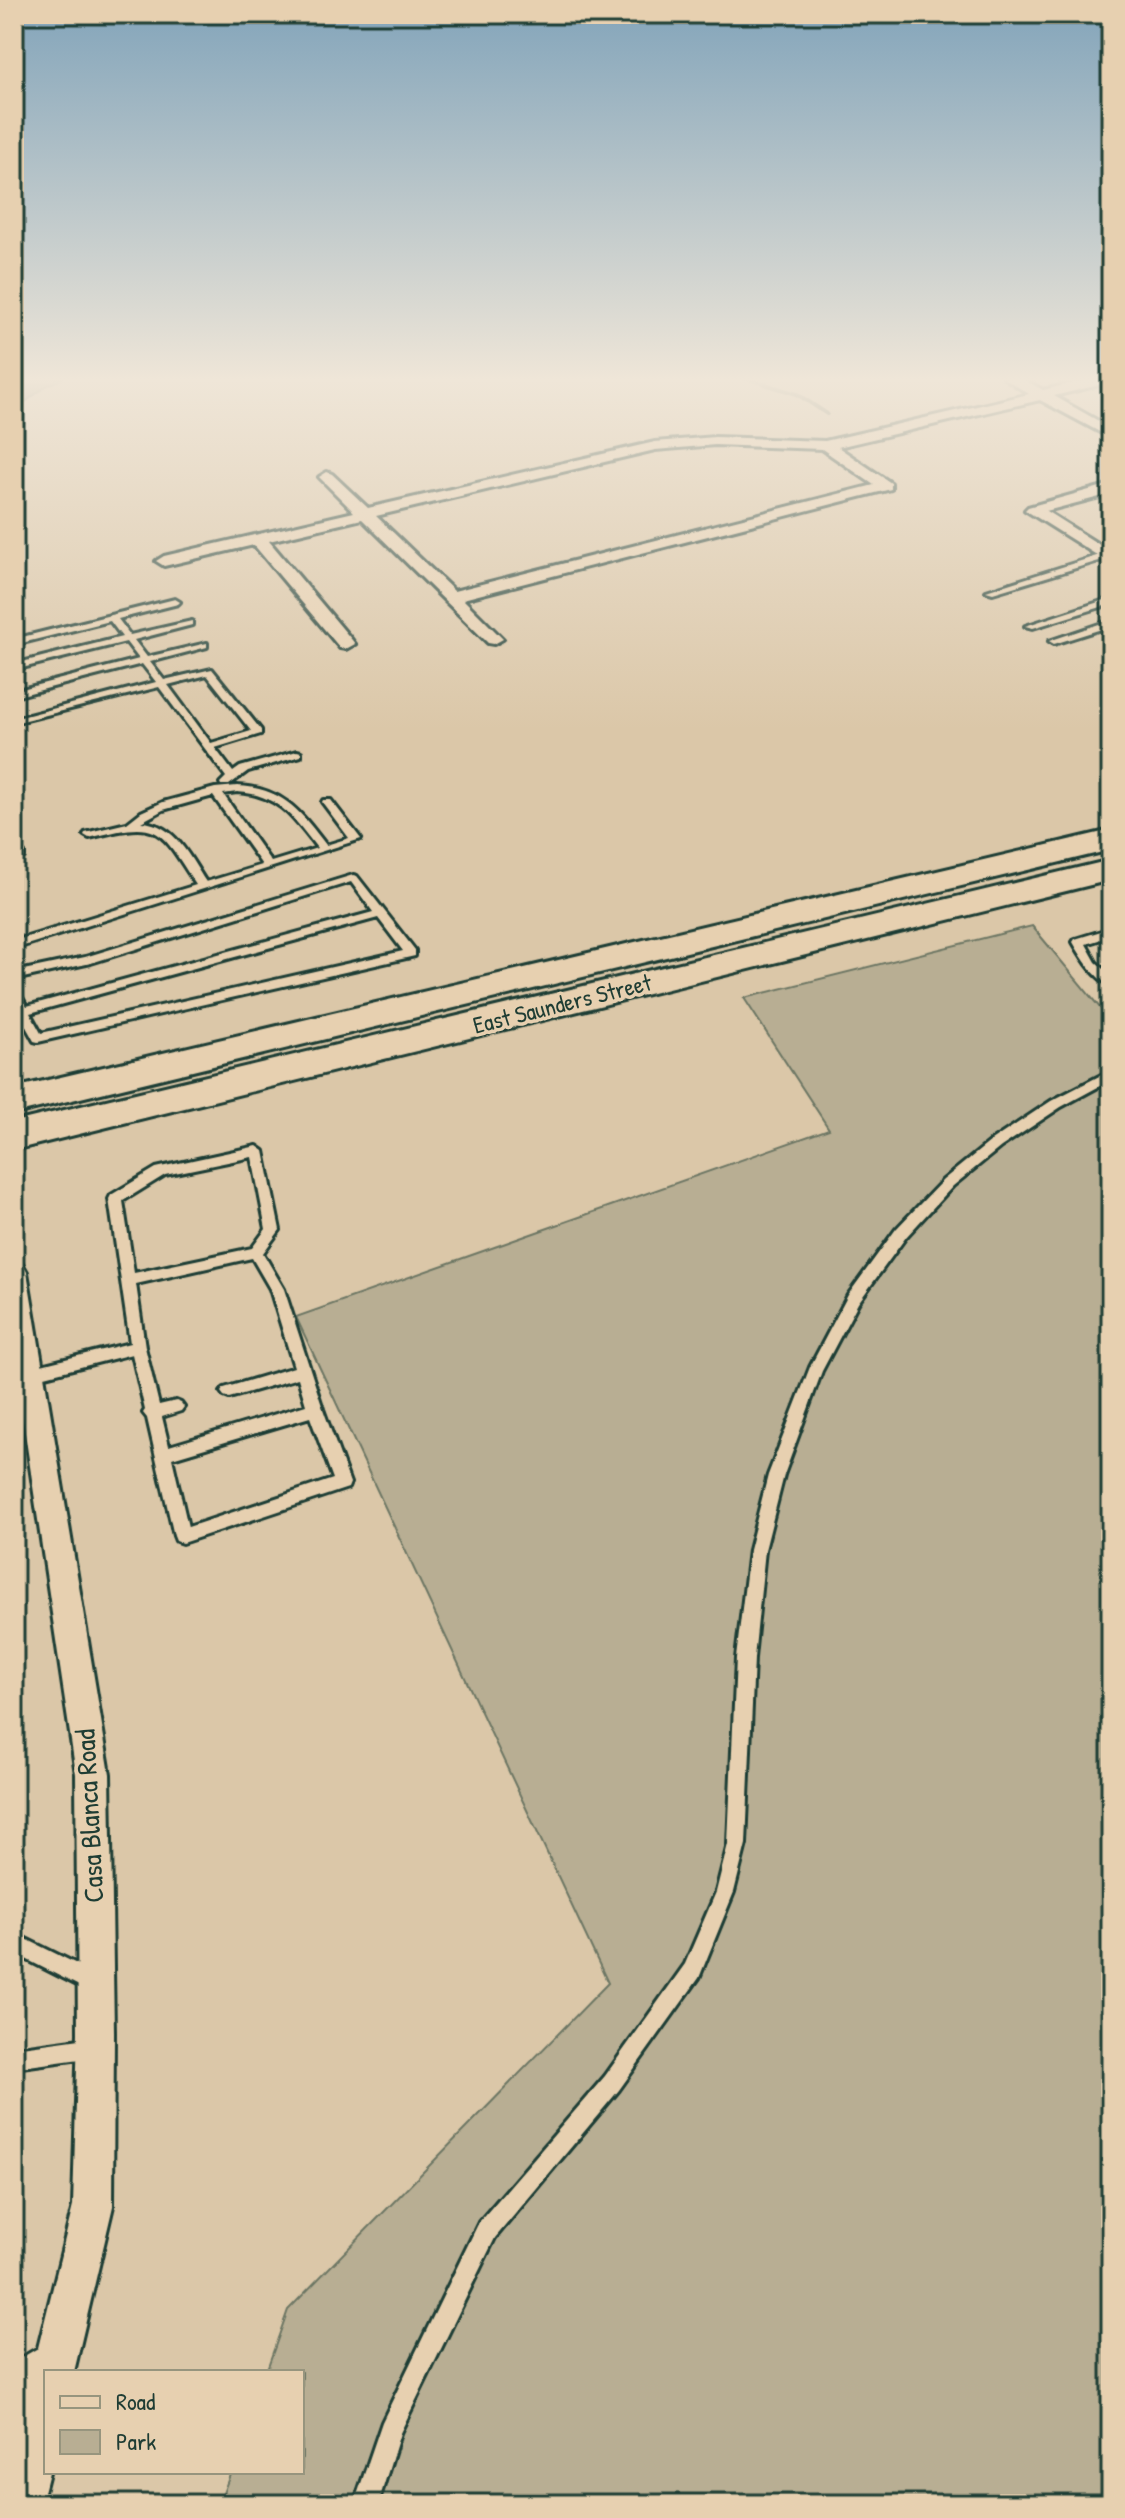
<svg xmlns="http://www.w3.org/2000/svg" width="1125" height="2518" font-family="'Patrick Hand',sans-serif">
<rect width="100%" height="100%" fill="#dbc7a8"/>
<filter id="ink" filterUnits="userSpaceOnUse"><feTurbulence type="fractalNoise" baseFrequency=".0125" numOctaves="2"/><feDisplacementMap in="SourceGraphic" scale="16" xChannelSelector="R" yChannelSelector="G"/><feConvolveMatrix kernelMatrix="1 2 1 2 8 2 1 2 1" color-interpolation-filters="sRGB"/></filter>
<g filter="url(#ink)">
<!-- green -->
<path fill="#b8ae93" stroke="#6c7664" stroke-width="2" d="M 1032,926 L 1111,1021 L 1111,2504 L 219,2504 L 231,2472 L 302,2472 L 302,2372 L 266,2372 L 288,2310 L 608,1983 L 296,1317 L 829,1129 L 744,998 Z"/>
<!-- water -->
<path fill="#898b76" stroke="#5f6c5c" stroke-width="2" d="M 14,378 L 63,378 L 46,386 L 14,411 Z"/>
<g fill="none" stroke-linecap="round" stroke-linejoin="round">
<!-- stream -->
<path stroke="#5f6c5c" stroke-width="4" d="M 745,378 L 797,394 L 827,414"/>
<!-- lane casing -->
<g stroke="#1f3d34" stroke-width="6">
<path id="lane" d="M 1106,553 L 1110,556 L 1109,558 L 993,593 L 986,591 Z
M 1111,598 L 1111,604 L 1033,628 L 1025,626 Z
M 175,599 L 180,602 L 178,604 L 118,619 L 130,635 L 192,621 L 192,625 L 134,640 L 147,657 L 207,643 L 207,647 L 150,662 L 164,680 L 212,669 L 261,730 L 261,734 L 215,748 L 233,772 L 240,767 L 297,751 L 301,752 L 301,756 L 248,771 L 229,785 L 221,785 L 220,783 L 226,777 L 159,687 L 14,723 L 14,712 L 21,717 L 156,682 L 142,664 L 14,697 L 14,691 L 139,659 L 126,642 L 14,670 L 14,664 L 122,637 L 110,621 L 14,645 L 14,639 ZM 207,675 L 251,731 L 211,743 L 168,685 Z
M 1111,620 L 1111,626 L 1054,644 L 1049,641 Z
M 237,786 C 283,788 300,811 326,845 L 349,838 L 322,802 L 323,800 L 331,800 L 361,839 L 14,949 L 14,941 L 196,885 C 158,826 160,820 89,838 L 84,835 L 85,833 L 127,823 L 141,812 L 163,802 L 215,788 ZM 237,792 C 278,794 294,818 317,848 L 271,862 L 223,794 ZM 213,796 L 262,865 L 206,882 C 190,858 175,823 141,822 L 163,810 Z
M 20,852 L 24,853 L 24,857 L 14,859 L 14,853 Z
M 353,875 L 357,876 L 415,950 L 415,956 L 38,1042 L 34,1041 L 14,1005 L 14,990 L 18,991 L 27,1006 L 373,912 L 351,882 L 91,963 L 14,980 L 14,972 L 85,957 ZM 378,918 L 403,951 L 41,1033 L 30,1013 Z
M 1111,928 L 1111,936 L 1086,944 L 1096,962 L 1111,975 L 1111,986 C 1093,977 1083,959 1073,942 L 1075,939 Z
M 1111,1070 L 1111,1080 L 1061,1107 L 1001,1147 L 953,1186 L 906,1237 L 858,1303 L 822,1371 L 784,1475 L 765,1550 L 754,1658 L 746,1844 L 734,1892 L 699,1978 L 619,2090 L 495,2238 L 400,2433 L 378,2504 L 354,2504 L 382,2422 L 479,2222 L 605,2076 L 685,1964 L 716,1892 L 728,1844 L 736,1658 L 749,1550 L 768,1475 L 810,1367 L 848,1295 L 896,1229 L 943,1180 L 991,1141 L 1051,1101 Z
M 257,1146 L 264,1151 L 280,1230 L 263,1253 L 284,1289 L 323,1409 L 350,1483 L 348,1488 L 182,1543 L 176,1541 L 174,1536 L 147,1418 L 143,1413 L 145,1410 L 132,1354 L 29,1380 L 24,1378 L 22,1374 L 24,1370 L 29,1368 L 130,1343 L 109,1199 L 111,1195 L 156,1168 ZM 252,1157 L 266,1229 L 252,1248 L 134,1273 L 123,1201 L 165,1175 ZM 252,1258 L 270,1289 L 294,1367 L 224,1388 L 221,1392 L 224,1396 L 229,1398 L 298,1378 L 306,1405 L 169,1446 L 162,1417 L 181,1411 L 184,1407 L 181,1403 L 176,1401 L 159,1405 L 145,1347 L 136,1284 ZM 310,1417 L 333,1479 L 188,1527 L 172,1458 Z
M 14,1933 L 99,1975 L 102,1982 L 99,1989 L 92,1992 L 85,1989 L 14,1953 Z
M 95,2037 L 102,2040 L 105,2047 L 102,2054 L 95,2057 L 14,2068 L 14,2048 Z"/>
</g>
<!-- street casing -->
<g stroke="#1f3d34" stroke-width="6">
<path id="street" d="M 1004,378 L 1021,378 L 1043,390 L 1095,378 L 1111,378 L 1111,382 L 1054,396 L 1111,428 L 1111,438 L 1040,400 L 838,447 L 891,483 L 891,489 L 463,599 L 503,639 L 494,644 L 488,643 L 362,519 L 269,541 L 352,640 L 355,644 L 346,649 L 340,648 L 254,545 L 164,566 L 156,561 L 164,556 L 354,512 L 319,477 L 327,472 L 332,474 L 368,508 L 655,442 L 715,437 L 825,441 L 1029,394 ZM 715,445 L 822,449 L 874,485 L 454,591 L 376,516 L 655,450 Z
M 1111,484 L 1111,494 L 1046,511 L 1111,552 L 1111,564 L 1025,510 L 1028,507 Z
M 14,1262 L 23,1265 L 27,1272 L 110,1774 L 114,2033 L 113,2206 L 74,2372 L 46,2372 L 46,2472 L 49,2472 L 41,2504 L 14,2504 L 14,2440 L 24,2403 L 14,2407 L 14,2362 L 38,2348 L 73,2206 L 78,2033 L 76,1774 L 14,1359 Z"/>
</g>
<!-- primary casing -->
<g stroke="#1f3d34" stroke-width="6">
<path id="primary" d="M 1111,830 L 1111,850 L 14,1114 L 14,1088 Z
M 1111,860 L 1111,880 L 14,1150 L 14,1122 Z"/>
</g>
<!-- lane -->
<use href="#lane" fill="#e7d0b0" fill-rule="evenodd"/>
<!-- street -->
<use href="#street" fill="#e7d0b0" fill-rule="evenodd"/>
<!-- primary -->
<use href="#primary" fill="#e7d0b0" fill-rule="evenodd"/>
</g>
</g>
<!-- sky -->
<linearGradient id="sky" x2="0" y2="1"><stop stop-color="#82a4ba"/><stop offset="0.52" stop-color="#efe6d8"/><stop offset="1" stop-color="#efe6d8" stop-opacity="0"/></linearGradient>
<rect width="1125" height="730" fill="url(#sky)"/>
<g text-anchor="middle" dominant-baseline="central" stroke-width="7" stroke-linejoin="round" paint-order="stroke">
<!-- street labels -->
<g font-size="24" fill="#1f3d34" stroke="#e7d0b0">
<text transform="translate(562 1003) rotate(-14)">East Saunders Street</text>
</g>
<!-- near-street labels -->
<g font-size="28" fill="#1f3d34" stroke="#e7d0b0">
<text transform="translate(89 1816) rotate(-93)">Casa Blanca Road</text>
</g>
</g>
<!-- margin -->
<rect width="1125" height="2518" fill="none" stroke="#e7d0b0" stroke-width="48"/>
<rect x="24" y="24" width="1077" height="2470" fill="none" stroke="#1f3d34" stroke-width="3" filter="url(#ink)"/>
<!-- legend -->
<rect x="44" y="2370" width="260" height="104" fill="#e7d0b0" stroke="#97957e" stroke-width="2"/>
<rect x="60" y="2396" width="40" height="12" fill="#e7d0b0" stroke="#97957e" stroke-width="2"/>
<text x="116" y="2410" font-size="24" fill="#1f3d34">Road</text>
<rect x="60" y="2430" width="40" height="24" fill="#b8ae93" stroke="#97957e" stroke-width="2"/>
<text x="116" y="2450" font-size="24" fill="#1f3d34">Park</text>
</svg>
